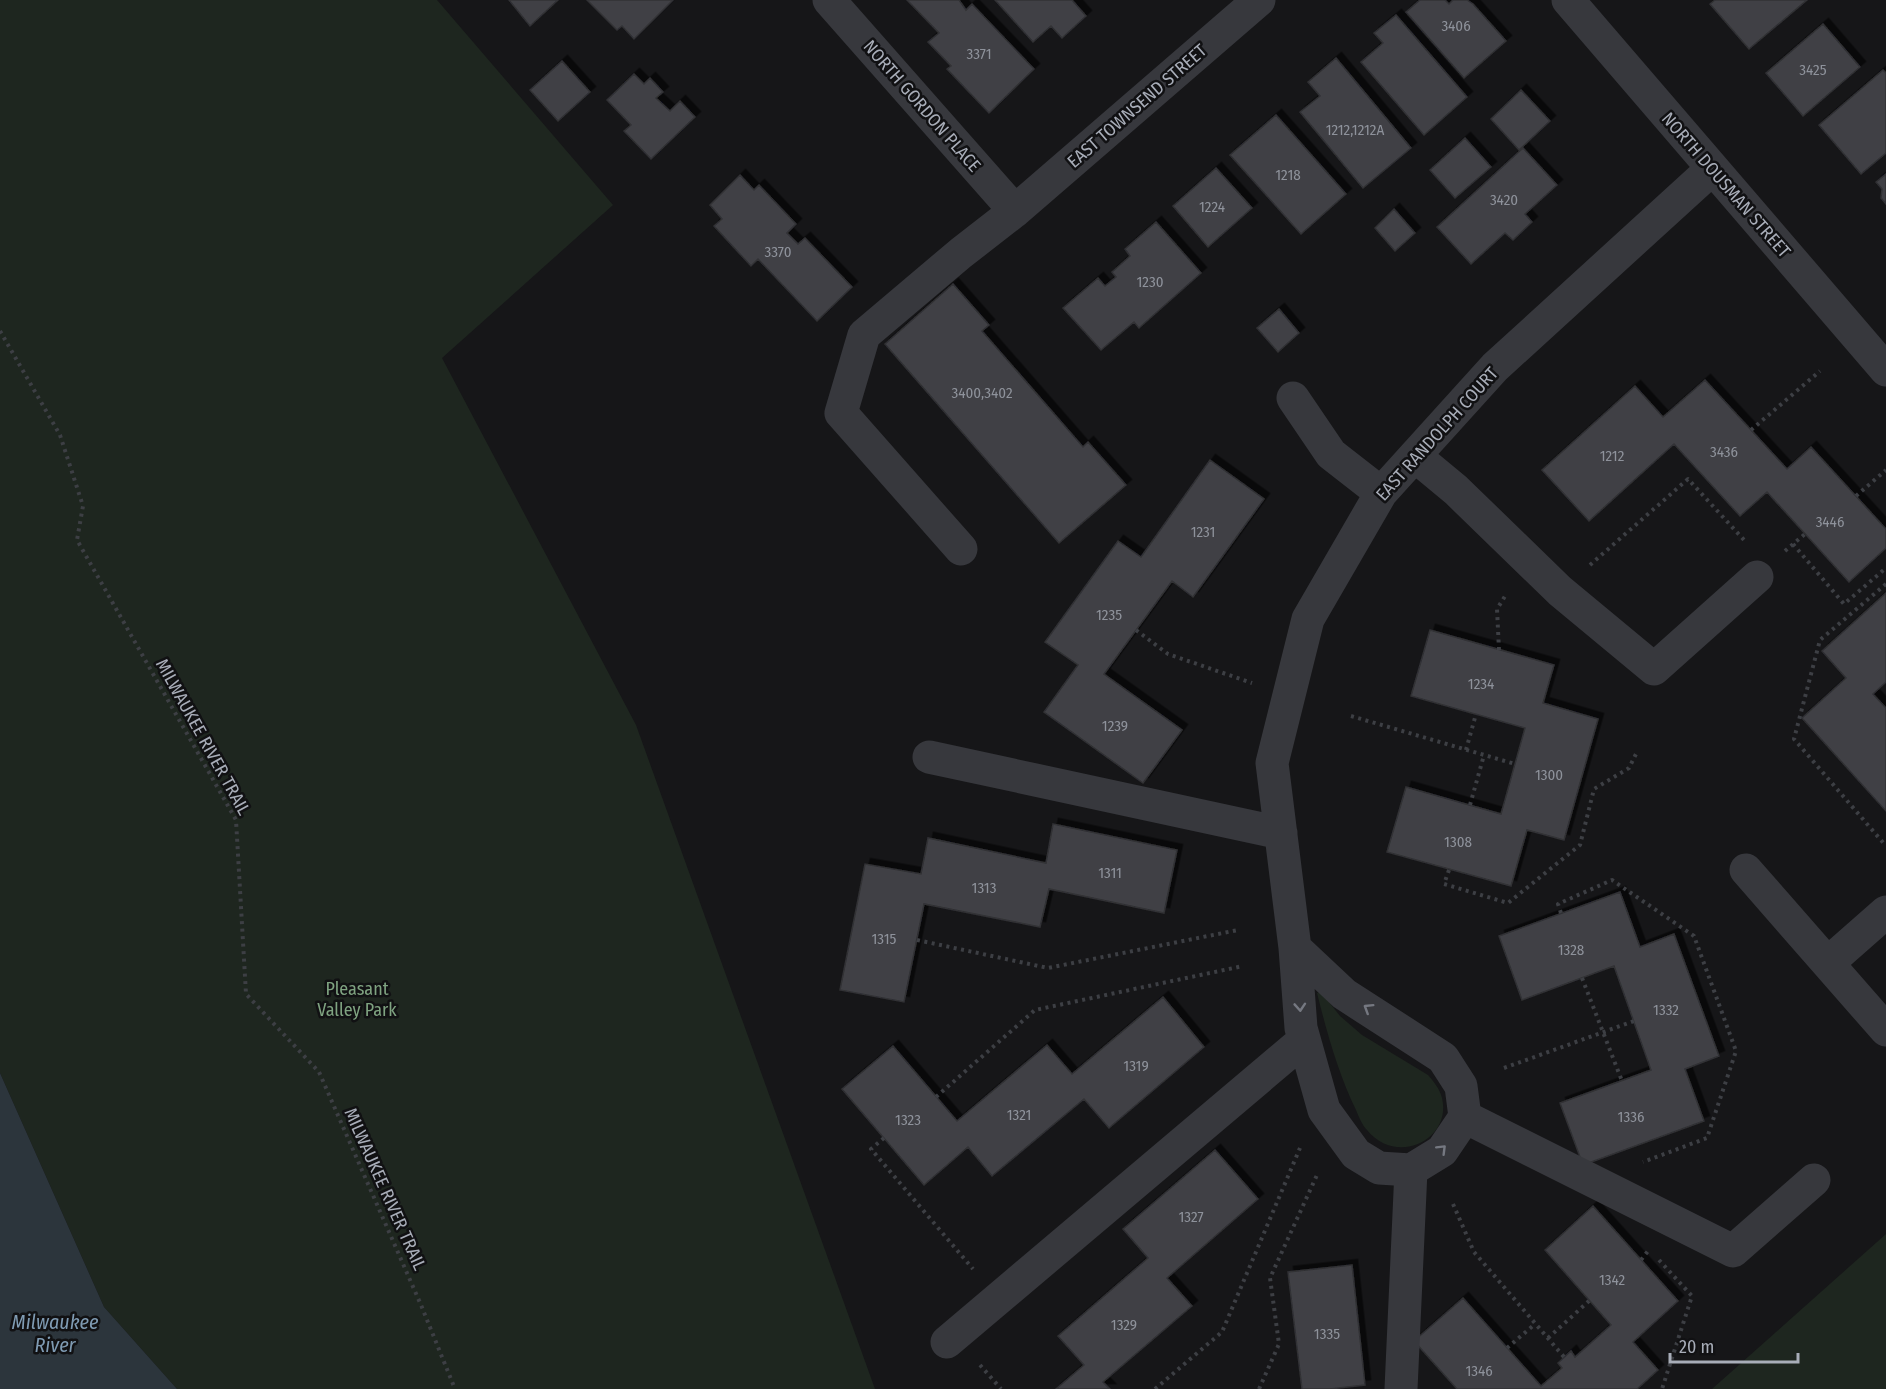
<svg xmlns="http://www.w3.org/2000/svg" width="1886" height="1389" font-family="'Fira Sans Condensed',sans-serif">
<defs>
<filter id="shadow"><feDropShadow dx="5.5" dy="-5.5" stdDeviation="0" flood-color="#0009"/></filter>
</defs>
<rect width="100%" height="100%" fill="#161618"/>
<!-- green -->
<path fill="#1e261f" d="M 0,0 L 437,0 L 613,205 L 442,358 L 636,725 L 875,1389 L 177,1389 L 104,1307 L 0,1073 Z
M 1321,992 L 1340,1016 L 1362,1035 L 1428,1075 C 1433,1081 1440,1089 1442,1098 C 1452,1139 1397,1167 1367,1130 C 1362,1125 1359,1117 1356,1110 C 1338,1073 1327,1033 1317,993 Z
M 1886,1234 L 1886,1389 L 1712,1389 Z"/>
<!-- water -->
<path fill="#2c353c" d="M 0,1073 L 104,1307 L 177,1389 L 0,1389 Z"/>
<!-- building -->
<path fill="#404145" stroke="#303034" stroke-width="1.5" filter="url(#shadow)" d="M 509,0 L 558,0 L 530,26 Z
M 587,0 L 673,0 L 634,39 L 622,26 L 617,30 Z
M 907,0 L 959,0 L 966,10 L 972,4 L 1034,69 L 989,113 L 947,69 L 951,66 L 928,42 L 939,33 Z
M 995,0 L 1072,0 L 1086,16 L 1062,38 L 1051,26 L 1033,42 Z
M 1420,0 L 1445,0 L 1449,4 L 1453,0 L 1467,0 L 1473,4 L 1506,41 L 1464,78 L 1406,12 Z
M 1715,0 L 1807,0 L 1749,49 L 1710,4 Z
M 1396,15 L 1467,97 L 1424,135 L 1361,62 L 1383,43 L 1374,33 Z
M 1823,24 L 1860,67 L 1803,116 L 1766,73 Z
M 1336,58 L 1411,148 L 1363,188 L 1300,112 L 1320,96 L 1308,82 Z
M 562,61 L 590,92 L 558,121 L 530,90 Z
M 1883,70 L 1886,73 L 1886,153 L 1861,174 L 1819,125 Z
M 634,74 L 644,84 L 650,78 L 663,92 L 656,98 L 670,111 L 680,101 L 695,117 L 651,159 L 624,131 L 631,125 L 607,100 Z
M 1521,90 L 1550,121 L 1519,150 L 1491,119 Z
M 1276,115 L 1346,194 L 1301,234 L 1230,155 Z
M 1465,138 L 1491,167 L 1455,198 L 1430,170 Z
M 1523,148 L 1557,185 L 1525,214 L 1532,222 L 1513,240 L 1505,233 L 1471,264 L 1437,227 Z
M 1216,168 L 1252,208 L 1208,247 L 1173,206 Z
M 1886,174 L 1886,204 L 1881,198 L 1882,189 L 1876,182 Z
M 740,175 L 754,190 L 759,185 L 796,224 L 787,233 L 798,244 L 805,238 L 852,287 L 817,321 L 758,259 L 751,266 L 714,226 L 722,219 L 710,205 Z
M 1394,209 L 1415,233 L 1395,251 L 1375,228 Z
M 1156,222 L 1201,273 L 1139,328 L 1134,322 L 1101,350 L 1063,308 L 1098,278 L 1105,286 L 1116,277 L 1112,272 L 1130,256 L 1125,249 Z
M 953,284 L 989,325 L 982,331 L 1083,447 L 1088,442 L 1126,485 L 1059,543 L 885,344 Z
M 1279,309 L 1299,333 L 1278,352 L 1257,328 Z
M 1705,380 L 1787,469 L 1811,447 L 1886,529 L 1886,548 L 1849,582 L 1767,492 L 1740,516 L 1674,444 L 1589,521 L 1542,470 L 1635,386 L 1663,417 Z
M 1210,460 L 1264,499 L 1193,597 L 1172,581 L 1104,674 L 1182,730 L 1143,783 L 1044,712 L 1078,665 L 1045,642 L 1118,541 L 1141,557 Z
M 1886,593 L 1886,682 L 1873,694 L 1886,708 L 1886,811 L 1802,718 L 1846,678 L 1822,651 Z
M 1430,630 L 1554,665 L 1543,703 L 1598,719 L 1564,840 L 1527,830 L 1511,886 L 1387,852 L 1406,787 L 1501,814 L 1525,728 L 1411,696 Z
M 1053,824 L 1177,850 L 1164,913 L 1049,889 L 1040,927 L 924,904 L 904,1002 L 840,990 L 865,864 L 921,874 L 928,838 L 1046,863 Z
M 1620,892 L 1640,947 L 1674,934 L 1719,1056 L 1685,1069 L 1704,1121 L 1583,1165 L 1560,1103 L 1651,1070 L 1614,966 L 1522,1000 L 1499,936 Z
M 1163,997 L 1204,1047 L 1109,1128 L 1084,1099 L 992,1176 L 968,1147 L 924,1185 L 842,1089 L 893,1046 L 957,1121 L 1047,1045 L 1072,1074 Z
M 1215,1150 L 1258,1199 L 1167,1278 L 1192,1306 L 1103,1382 L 1110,1389 L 1056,1389 L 1084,1365 L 1058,1336 L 1148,1258 L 1123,1229 Z
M 1593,1206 L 1678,1301 L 1633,1342 L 1658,1370 L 1637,1389 L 1457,1389 L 1414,1341 L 1463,1298 L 1541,1386 L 1562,1368 L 1558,1363 L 1571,1351 L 1575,1357 L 1611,1325 L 1545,1250 Z
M 1352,1265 L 1365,1385 L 1330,1389 L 1302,1389 L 1288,1272 Z"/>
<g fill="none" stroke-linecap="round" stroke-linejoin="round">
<!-- path -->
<path stroke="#3d3f44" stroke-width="4" stroke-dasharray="3 4.5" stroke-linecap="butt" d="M 0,331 L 60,435 L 83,506 L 77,540 L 236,820 L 246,994 L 319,1072 L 421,1305 L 455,1389
M 1751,430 L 1820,371
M 1856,496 L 1886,470
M 1793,544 L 1844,604 L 1886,568
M 1785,551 L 1805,534
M 1590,565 L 1688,479 L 1745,541
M 1886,584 L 1820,640 L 1794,739 L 1886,846
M 1136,630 L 1168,654 L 1252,683
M 1499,650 L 1497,609 L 1507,593
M 1351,716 L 1515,764
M 1466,750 L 1476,714
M 1470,805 L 1484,755
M 1449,870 L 1444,884 L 1508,903 L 1580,845 L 1594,789 L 1629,768 L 1637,752
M 1561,913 L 1558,904 L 1612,880 L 1694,936 L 1736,1051 L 1707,1138 L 1643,1162
M 917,940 L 1048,968 L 1238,930
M 1582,978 L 1622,1081
M 1504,1068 L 1634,1021
M 936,1097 L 1035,1010 L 1243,966
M 884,1138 L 871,1149 L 973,1269
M 1453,1204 L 1474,1252 L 1564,1357
M 1641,1260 L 1648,1251
M 1659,1260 L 1692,1296 L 1662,1389
M 1548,1338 L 1589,1301
M 1507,1348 L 1535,1324
M 980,1365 L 1001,1389
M 1155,1389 L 1222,1332 L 1300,1148
M 1259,1389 L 1279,1344 L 1270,1278 L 1317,1175"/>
<!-- minor -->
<path stroke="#37383d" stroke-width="33" d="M 829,0 L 1015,211
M 1568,0 L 1886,370
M 1293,398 L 1331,454 L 1381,493
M 1415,456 L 1456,490 L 1560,591 L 1654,669 L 1757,577
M 961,549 L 841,413 L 864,335 L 961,253 L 1015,211 L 1259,0
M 929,757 L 1281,833
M 1746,870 L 1886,1030
M 1295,948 L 1344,994 L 1443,1058 L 1461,1086 L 1465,1117 L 1442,1151 L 1411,1170 L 1379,1168 L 1356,1154 L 1324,1110 L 1301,1028 L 1295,948 L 1272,763 L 1308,619 L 1381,493 L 1495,367 L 1712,169
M 1828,963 L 1886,912
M 1465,1117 L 1733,1251 L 1814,1180
M 947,1342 L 1304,1040
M 1401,1389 L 1411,1170"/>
</g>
<!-- one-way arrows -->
<defs><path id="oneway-chevron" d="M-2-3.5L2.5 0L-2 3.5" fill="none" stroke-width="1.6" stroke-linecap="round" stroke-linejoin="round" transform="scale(1.5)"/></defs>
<g stroke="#757881">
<use href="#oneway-chevron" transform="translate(1300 1007) rotate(86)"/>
<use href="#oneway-chevron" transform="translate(1368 1008) rotate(-148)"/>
<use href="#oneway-chevron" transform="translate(1442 1149) rotate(-45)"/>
</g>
<g text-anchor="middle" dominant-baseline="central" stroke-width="5" stroke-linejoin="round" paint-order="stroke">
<!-- number labels -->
<g font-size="15" fill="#8e929b">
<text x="1456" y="26">3406</text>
<text x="979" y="54">3371</text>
<text x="1813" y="70">3425</text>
<text x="1355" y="130">1212,1212A</text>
<text x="1288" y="175">1218</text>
<text x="1504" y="200">3420</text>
<text x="1212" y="207">1224</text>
<text x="778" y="252">3370</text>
<text x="1150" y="282">1230</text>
<text x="982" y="393">3400,3402</text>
<text x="1724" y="452">3436</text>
<text x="1612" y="456">1212</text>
<text x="1830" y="522">3446</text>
<text x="1203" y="532">1231</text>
<text x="1109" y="615">1235</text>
<text x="1481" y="684">1234</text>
<text x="1115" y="726">1239</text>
<text x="1549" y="775">1300</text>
<text x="1458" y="842">1308</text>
<text x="1110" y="873">1311</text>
<text x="984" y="888">1313</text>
<text x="884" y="939">1315</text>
<text x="1571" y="950">1328</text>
<text x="1666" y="1010">1332</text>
<text x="1136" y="1066">1319</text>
<text x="1019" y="1115">1321</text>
<text x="1631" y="1117">1336</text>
<text x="908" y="1120">1323</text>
<text x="1191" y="1217">1327</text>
<text x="1612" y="1280">1342</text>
<text x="1124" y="1325">1329</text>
<text x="1327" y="1334">1335</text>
<text x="1479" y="1371">1346</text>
</g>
<!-- street labels -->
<g font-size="18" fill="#a8adb8" stroke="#111113">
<text transform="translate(922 106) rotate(49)">NORTH GORDON PLACE</text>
<text transform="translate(1137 106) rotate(-41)">EAST TOWNSEND STREET</text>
<text transform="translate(1726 185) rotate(49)">NORTH DOUSMAN STREET</text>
<text transform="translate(1437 434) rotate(-48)">EAST RANDOLPH COURT</text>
<text transform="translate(203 737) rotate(61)">MILWAUKEE RIVER TRAIL</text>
<text transform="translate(385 1189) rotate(66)">MILWAUKEE RIVER TRAIL</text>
</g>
<!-- park labels -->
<g font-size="18" fill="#7fa381" stroke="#111113">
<text x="357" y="989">Pleasant<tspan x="357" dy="21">Valley Park</tspan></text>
</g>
<!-- water labels -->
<g font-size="20" font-style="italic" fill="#7f9bb3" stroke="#111113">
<text x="55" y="1322">Milwaukee<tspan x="55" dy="23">River</tspan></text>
</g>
</g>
<!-- scale -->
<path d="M1670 1353v9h128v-9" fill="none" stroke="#a8adb8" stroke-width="3"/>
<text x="1679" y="1353" font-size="18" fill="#a8adb8" stroke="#111113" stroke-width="4.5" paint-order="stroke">20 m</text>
</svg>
